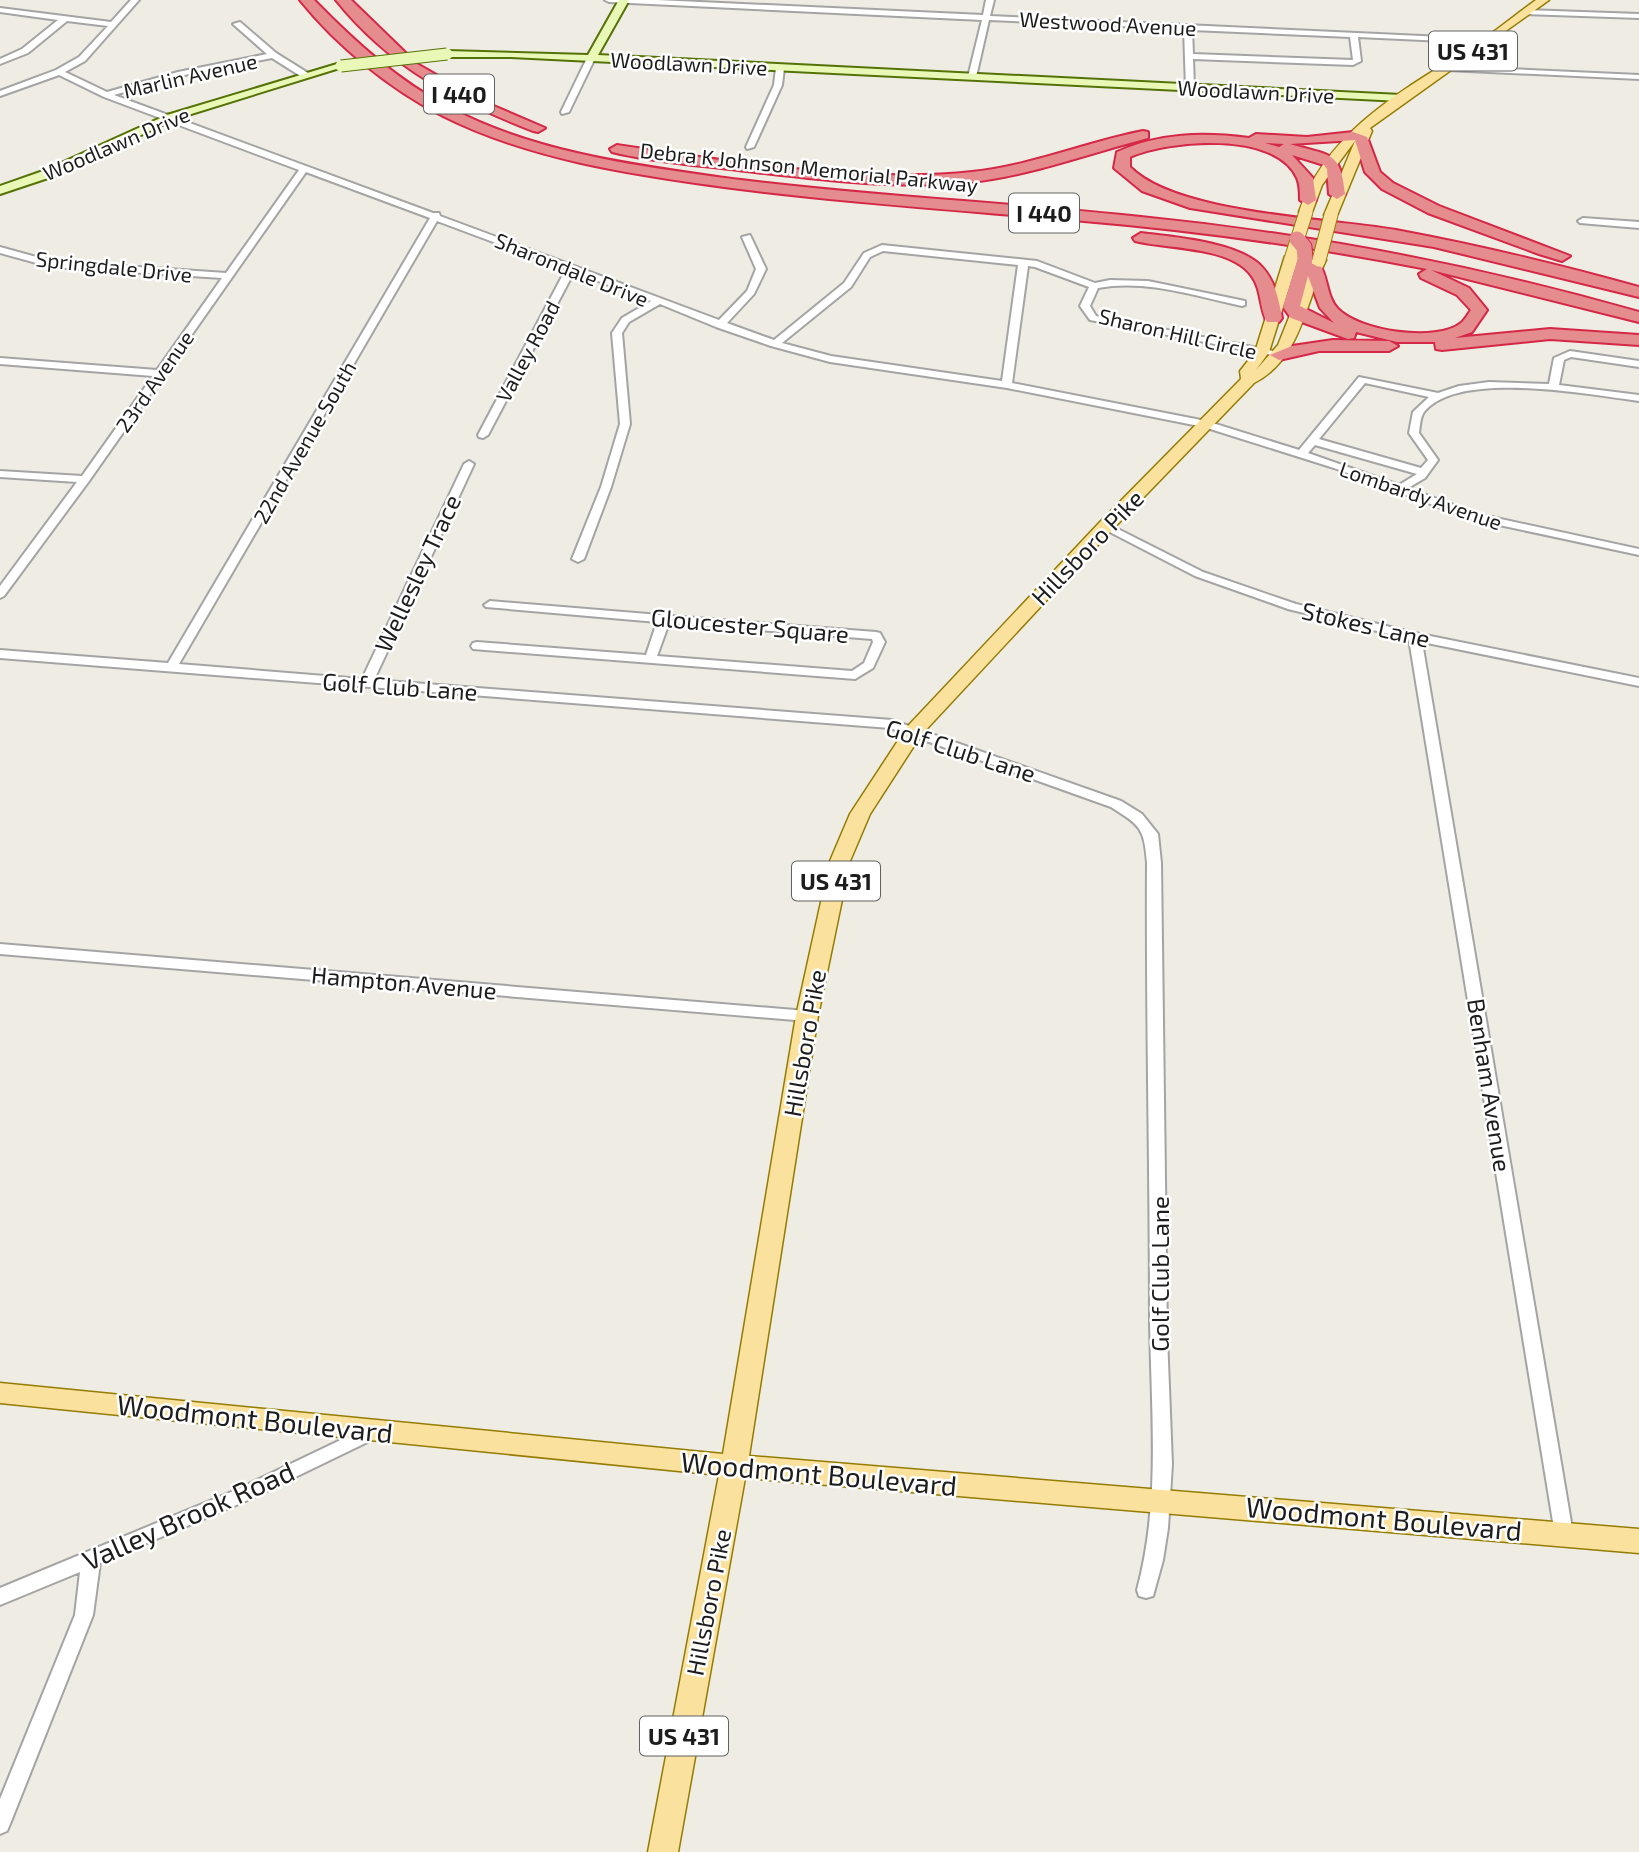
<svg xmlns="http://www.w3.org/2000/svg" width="1639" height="1852" font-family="'Exo 2',sans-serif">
<rect width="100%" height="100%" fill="#eeece3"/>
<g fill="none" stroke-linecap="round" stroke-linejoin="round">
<!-- street casing -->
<g stroke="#a4a4a4" stroke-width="4">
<path id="street" d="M 131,0 L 139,0 L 85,61 L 65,72 L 107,92 L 178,72 L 267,54 L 233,24 L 240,22 L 276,53 L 308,73 L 308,77 L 302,77 L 272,58 L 179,76 L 114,95 L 433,213 L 439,213 L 440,216 L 719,320 L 747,291 L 756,269 L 742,237 L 750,235 L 766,269 L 754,294 L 727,323 L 774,340 L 844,283 L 864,253 L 882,245 L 1037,261 L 1095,283 L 1110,280 L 1148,281 L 1245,301 L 1245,305 L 1242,306 C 1195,296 1146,279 1098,288 L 1090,306 L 1096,316 L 1273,351 L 1278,354 L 1277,356 L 1090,320 L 1080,306 L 1089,287 L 1035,267 L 1028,266 L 1012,383 L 1206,421 L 1299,450 L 1359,377 L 1438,393 L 1459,386 L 1489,382 L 1549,384 L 1554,358 L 1570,351 L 1639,361 L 1639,367 L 1571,357 L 1564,360 L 1559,385 L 1639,395 L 1639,401 C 1590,395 1458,369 1424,412 C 1420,418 1420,426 1419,433 L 1438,460 L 1425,478 L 1408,488 L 1478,514 L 1639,549 L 1639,555 L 1471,519 L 1334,468 L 1204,427 L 1007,388 L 830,362 L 771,346 L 716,327 L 660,304 L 629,322 L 622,333 L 630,424 L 611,487 L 584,559 L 578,562 L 572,559 L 601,487 L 620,424 L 612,333 L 622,318 L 651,301 L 574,272 L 488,435 L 483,438 L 479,437 L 478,435 L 566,269 L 437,221 L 179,664 L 362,679 L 464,464 L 469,461 L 474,464 L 374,680 L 892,720 L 1121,801 L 1142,814 L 1158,834 L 1161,863 L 1167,1336 L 1172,1464 L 1168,1528 L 1163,1560 L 1153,1596 L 1146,1598 L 1139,1596 L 1137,1590 C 1161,1501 1151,1412 1150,1320 C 1150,1168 1146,1015 1147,863 C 1144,828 1141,826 1111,807 L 890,728 L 0,658 L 0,650 L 168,663 L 430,218 L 306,172 L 89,481 L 4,596 L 0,598 L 0,586 L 77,482 L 0,477 L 0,471 L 82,476 L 153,376 L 0,364 L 0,358 L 157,370 L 222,278 L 51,267 L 0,253 L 0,247 L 51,261 L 226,273 L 299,170 L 104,97 L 59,75 L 0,96 L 0,91 L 56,70 L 79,57 L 108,26 L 67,21 L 28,53 L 0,64 L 0,59 L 22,49 L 58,20 L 0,12 L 0,8 L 111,22 ZM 883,251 L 1018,265 L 1002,381 L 831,356 L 782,343 L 851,287 L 870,257 ZM 1365,383 L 1429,397 L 1413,412 L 1409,433 L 1428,460 L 1421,468 L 1319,439 ZM 1315,445 L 1417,474 L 1399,485 L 1308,453 Z
M 605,0 L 657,0 L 983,15 L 986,0 L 994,0 L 990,16 L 1487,39 L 1491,41 L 1487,43 L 1358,37 L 1361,61 L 1353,65 L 1193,59 L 1194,88 L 1190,90 L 1186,88 L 1184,29 L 989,20 L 976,77 L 972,79 L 968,77 L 982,20 L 609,2 ZM 1192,30 L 1350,37 L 1353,60 L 1193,54 Z
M 1526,10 L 1639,14 L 1639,18 L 1523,14 L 1522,12 Z
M 588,56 L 595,58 L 569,112 L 562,114 L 561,112 Z
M 780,66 L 784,68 L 782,85 L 754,147 L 747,149 L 746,147 L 774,85 L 776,68 Z
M 1444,66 L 1639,75 L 1639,79 L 1447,70 L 1444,70 Z
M 1583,218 L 1639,222 L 1639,228 L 1580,223 L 1578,221 Z
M 1106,523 L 1203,572 L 1296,604 L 1415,633 L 1639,678 L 1639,686 L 1422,642 L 1573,1534 L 1570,1540 L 1564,1542 L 1558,1540 L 1555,1534 L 1409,639 L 1288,609 L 1195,576 L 1102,528 L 1102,524 Z
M 490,601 L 660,615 L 665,613 L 670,616 L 876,632 L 880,633 L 885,642 L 873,668 L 855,679 L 473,649 L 471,646 L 473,643 L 477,642 L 646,655 L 657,622 L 486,607 L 484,605 ZM 669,623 L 872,639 L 873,642 L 864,663 L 852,671 L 657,656 Z
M 0,944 L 807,1011 L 814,1016 L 807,1021 L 0,954 Z
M 374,1424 L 380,1426 L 383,1431 L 380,1436 L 248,1500 L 100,1563 L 93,1615 L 10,1824 L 7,1831 L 0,1834 L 0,1799 L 75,1615 L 80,1572 L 0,1605 L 0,1588 L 236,1490 Z"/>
</g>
<!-- secondary casing -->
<g stroke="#557207" stroke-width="4">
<path id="secondary" d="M 619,0 L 629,0 L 598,55 L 1401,95 L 1407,98 L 1401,101 L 511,57 L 447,57 L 442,54 L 447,51 L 588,55 Z
M 337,64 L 346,66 L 175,119 L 54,176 L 0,194 L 0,186 L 46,170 L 167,115 Z"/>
</g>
<!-- primary casing -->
<g stroke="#947c03" stroke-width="3">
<path id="primary" d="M 1536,0 L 1549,0 L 1370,128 L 1372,131 L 1336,218 L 1324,215 L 1355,141 L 1322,185 L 1311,215 L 1301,215 L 1299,212 C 1327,130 1405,89 1475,45 C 1496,31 1515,15 1536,0 Z
M 1292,252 L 1299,256 L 1269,352 L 1256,370 L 1278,345 L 1312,260 L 1319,256 L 1326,260 C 1305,303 1301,359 1254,383 L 1112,530 L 921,735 L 870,814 L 850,861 L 818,1016 L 749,1456 L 1639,1529 L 1639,1553 L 745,1478 L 678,1852 L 648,1852 L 719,1475 L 0,1403 L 0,1383 L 723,1454 L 796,1016 L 830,861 L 850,814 L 907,727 L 1100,522 L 1241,379 L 1240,371 L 1255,352 L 1285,256 Z"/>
</g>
<!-- highway casing -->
<g stroke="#d52746" stroke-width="4">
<path id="highway" d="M 300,0 L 314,0 C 355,42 398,81 450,108 C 534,152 632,165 725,178 C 863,196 1002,202 1141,217 C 1310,234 1475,265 1639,312 L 1639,322 L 1431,270 L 1469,288 L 1487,310 L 1472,332 L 1455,338 L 1550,329 L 1639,335 L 1639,345 L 1550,339 L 1442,350 L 1436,349 L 1435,342 L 1397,342 L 1356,332 L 1354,338 L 1348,339 L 1291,318 L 1283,307 L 1299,255 L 1311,255 L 1312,264 L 1320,265 C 1328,278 1327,298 1338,309 C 1359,331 1437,343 1461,323 C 1465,320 1468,314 1471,310 L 1457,295 L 1421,278 L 1419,274 L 1427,269 C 1310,246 1192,230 1073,220 C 957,210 840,202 724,187 C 629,174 529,159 443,116 C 390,89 337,46 300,0 ZM 1308,276 L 1320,308 L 1334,323 L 1300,306 Z
M 336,0 L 351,0 L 417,64 L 482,101 L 545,128 L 538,132 L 533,131 C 454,100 391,68 336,0 Z
M 1143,131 L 1148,132 L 1148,138 C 1090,153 1032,175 972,182 C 895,190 815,179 738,170 C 697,165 653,162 612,152 L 610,149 L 617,145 C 725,161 864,184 972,172 C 1031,166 1086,142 1143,131 Z
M 1353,132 L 1367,137 L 1380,172 L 1393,183 L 1439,206 L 1570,256 L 1562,261 L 1539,254 L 1428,213 L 1382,189 L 1365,172 L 1355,140 L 1290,144 C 1329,156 1341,150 1345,194 L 1337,199 L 1329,194 L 1327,169 L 1324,165 L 1292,155 L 1313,178 L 1316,200 L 1308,205 L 1300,200 C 1300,193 1300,184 1297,178 C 1276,130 1168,140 1130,157 L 1130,167 C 1177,215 1332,218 1401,231 C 1481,246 1560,265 1639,287 L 1639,297 L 1434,247 L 1190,208 L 1142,191 L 1114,168 L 1117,152 C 1159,133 1203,132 1249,138 L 1256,134 L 1307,137 ZM 1265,143 L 1284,144 L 1279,147 Z
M 1141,233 C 1173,237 1239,242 1262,267 C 1275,281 1279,300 1282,318 L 1279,322 L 1267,322 C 1259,307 1262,289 1251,275 C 1229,246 1167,249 1135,241 L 1133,238 Z
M 1333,340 L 1389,341 L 1398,346 L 1389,351 L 1319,351 L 1279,360 L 1270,355 L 1292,346 Z"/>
</g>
<!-- street -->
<use href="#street" fill="#fff" fill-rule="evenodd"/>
<!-- secondary -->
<use href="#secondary" fill="#eaf8b7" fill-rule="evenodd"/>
<!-- primary -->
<use href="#primary" fill="#fae19d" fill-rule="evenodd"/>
<!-- highway -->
<use href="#highway" fill="#e58c8e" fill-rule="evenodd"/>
<!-- secondary-bridge casing -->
<g stroke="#557207" stroke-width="13" stroke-linecap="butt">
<path id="secondary-bridge" d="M 341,66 L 447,54"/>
</g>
<!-- primary-bridge casing -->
<g stroke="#947c03" stroke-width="15" stroke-linecap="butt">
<path id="primary-bridge" d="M 1292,256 L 1306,212
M 1319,260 L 1331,215"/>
</g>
<!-- highway-bridge casing -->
<g stroke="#d52746" stroke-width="17" stroke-linecap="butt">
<path id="highway-bridge" d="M 1297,239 L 1304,247 L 1305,258"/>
</g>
<!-- secondary-bridge -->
<use href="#secondary-bridge" stroke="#eaf8b7" stroke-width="11"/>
<!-- primary-bridge -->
<use href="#primary-bridge" stroke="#fae19d" stroke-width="13"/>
<!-- highway-bridge -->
<use href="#highway-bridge" stroke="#e58c8e" stroke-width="15"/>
</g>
<g text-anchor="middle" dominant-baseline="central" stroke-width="5" stroke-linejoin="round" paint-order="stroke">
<!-- far-street labels -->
<g font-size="21" fill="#1d1d1d" stroke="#fff">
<text transform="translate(1108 23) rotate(3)">Westwood Avenue</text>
<text transform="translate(689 63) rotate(3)">Woodlawn Drive</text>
<text transform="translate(190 75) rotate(-13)">Marlin Avenue</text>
<text transform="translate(1256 91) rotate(3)">Woodlawn Drive</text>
<text transform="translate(116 143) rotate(-23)">Woodlawn Drive</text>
<text transform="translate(809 167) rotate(6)">Debra K Johnson Memorial Parkway</text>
<text transform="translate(114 266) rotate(6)">Springdale Drive</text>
<text transform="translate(572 269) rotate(22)">Sharondale Drive</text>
<text transform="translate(1178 333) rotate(13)">Sharon Hill Circle</text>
<text transform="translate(527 351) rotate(-62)">Valley Road</text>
<text transform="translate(154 381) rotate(-55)">23rd Avenue</text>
<text transform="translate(304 442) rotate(-60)">22nd Avenue South</text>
<text transform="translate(1421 495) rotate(19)">Lombardy Avenue</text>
</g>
<!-- shield labels -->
<g fill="#fff" stroke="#616161" stroke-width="2">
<rect x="1429" y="31.5" width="88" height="39" rx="5"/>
<rect x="424" y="74.5" width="70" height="39" rx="5"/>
<rect x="1009" y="193.5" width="70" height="39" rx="5"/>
<rect x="792" y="861.5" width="88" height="39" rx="5"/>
<rect x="640" y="1716.5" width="88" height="39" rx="5"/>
</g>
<g font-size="23" font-weight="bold" fill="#1d1d1d">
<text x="1473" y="51">US 431</text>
<text x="459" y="94">I 440</text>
<text x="1044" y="213">I 440</text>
<text x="836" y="881">US 431</text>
<text x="684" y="1736">US 431</text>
</g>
<!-- street labels -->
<g font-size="24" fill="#1d1d1d" stroke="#fff">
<text transform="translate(1087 547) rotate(-46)">Hillsboro Pike</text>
<text transform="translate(417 573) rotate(-65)">Wellesley Trace</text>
<text transform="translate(1366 624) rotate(13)">Stokes Lane</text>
<text transform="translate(750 625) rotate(5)">Gloucester Square</text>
<text transform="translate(400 686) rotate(4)">Golf Club Lane</text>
<text transform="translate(961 750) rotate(18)">Golf Club Lane</text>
<text transform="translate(404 982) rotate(5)">Hampton Avenue</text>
<text transform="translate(804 1043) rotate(-80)">Hillsboro Pike</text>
<text transform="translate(1490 1085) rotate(81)">Benham Avenue</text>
<text transform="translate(1159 1274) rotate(-90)">Golf Club Lane</text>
<text transform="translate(708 1602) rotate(-79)">Hillsboro Pike</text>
</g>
<!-- near-street labels -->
<g font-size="28" fill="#1d1d1d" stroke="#fff">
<text transform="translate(255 1418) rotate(6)">Woodmont Boulevard</text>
<text transform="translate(819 1473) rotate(5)">Woodmont Boulevard</text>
<text transform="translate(188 1515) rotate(-24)">Valley Brook Road</text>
<text transform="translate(1384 1518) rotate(5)">Woodmont Boulevard</text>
</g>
</g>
</svg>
